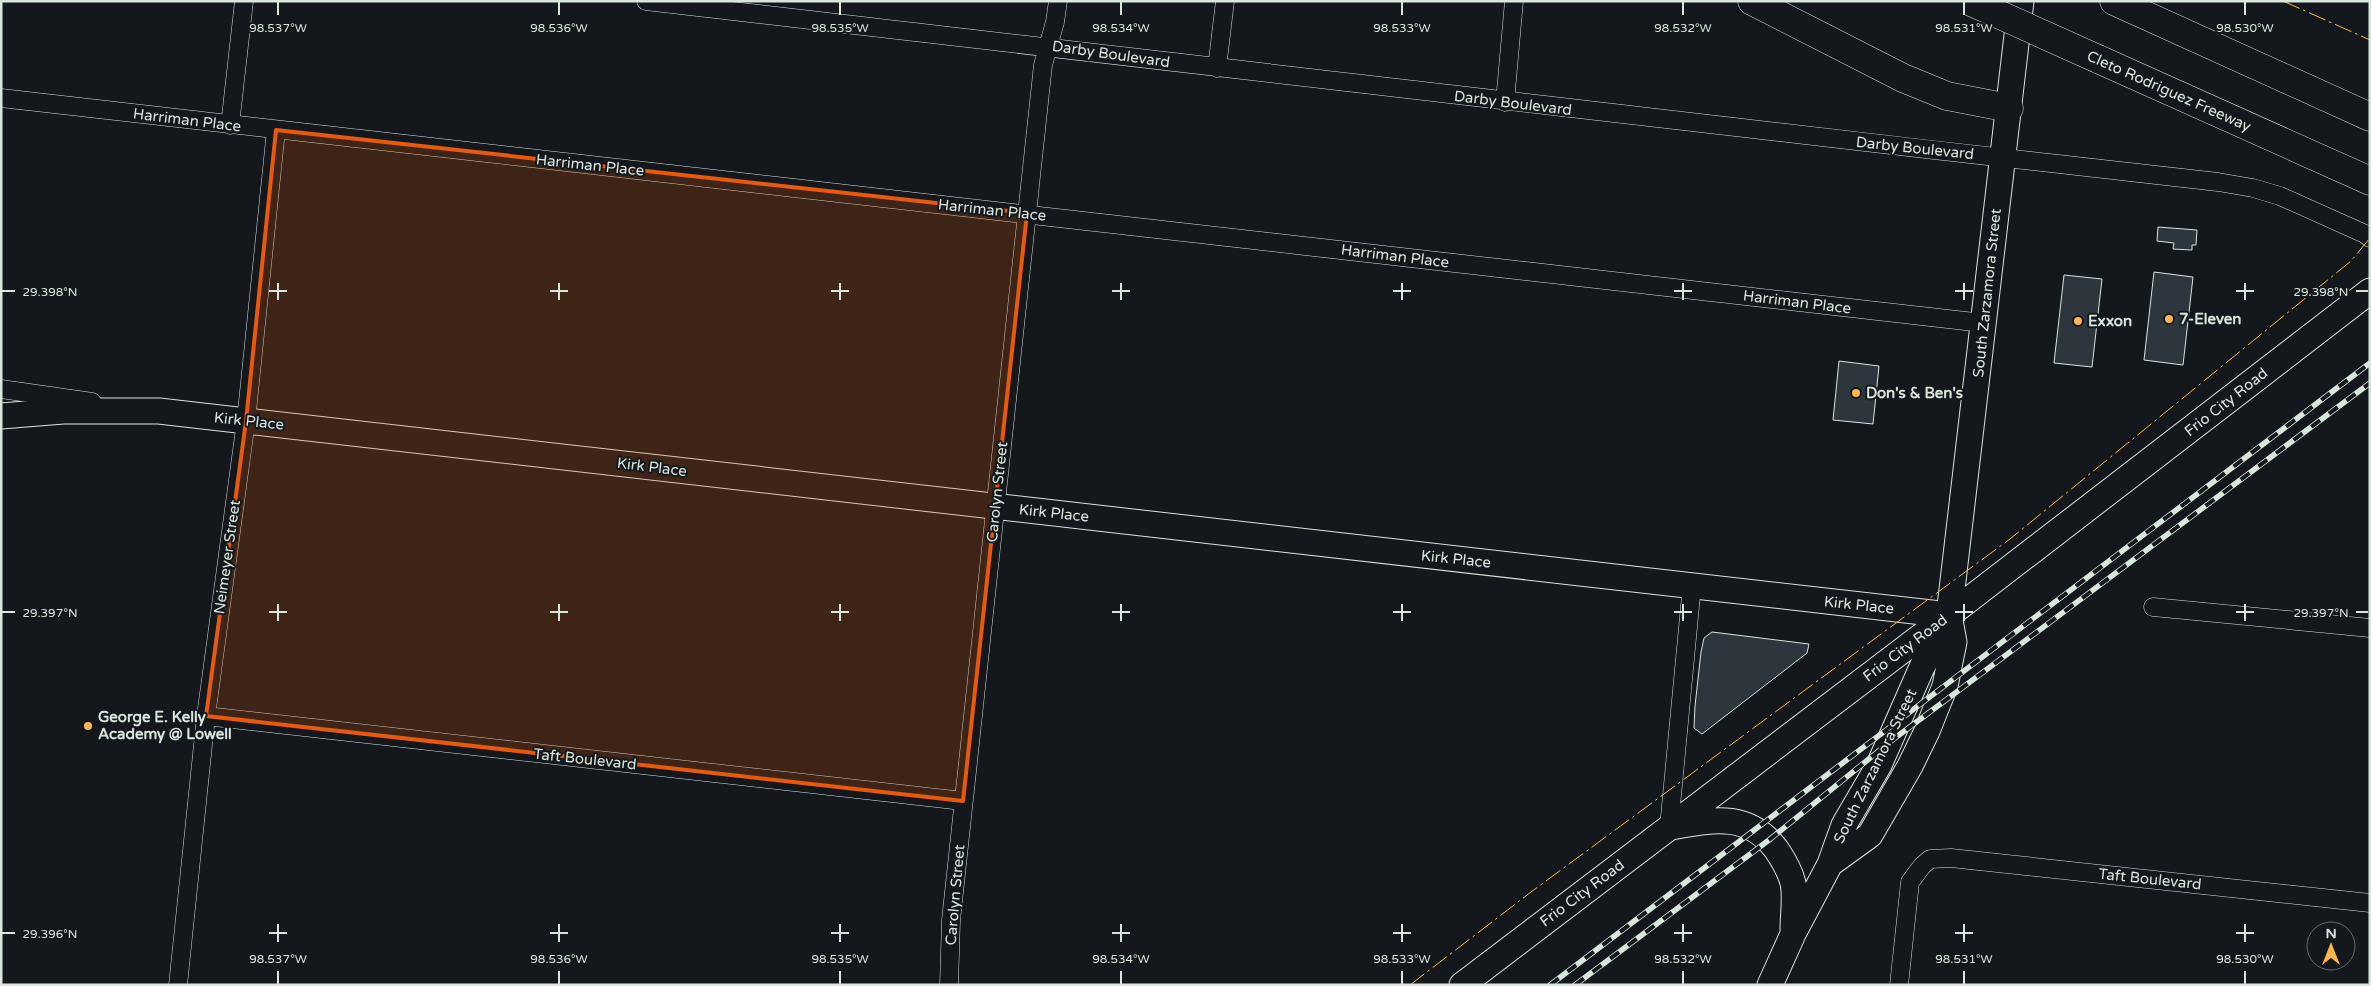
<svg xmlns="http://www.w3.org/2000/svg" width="2371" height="986" font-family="'Varela Round',sans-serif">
<rect width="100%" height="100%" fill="#14181c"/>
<!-- building -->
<path fill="#2c363c" stroke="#d8e6dc" d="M 2158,227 L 2197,230 L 2196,245 L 2192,245 L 2192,250 L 2173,249 L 2174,243 L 2157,241 Z
M 2154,272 L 2193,277 L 2183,365 L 2144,360 Z
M 2064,275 L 2102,279 L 2092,367 L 2054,363 Z
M 1839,361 L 1879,366 L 1873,424 L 1833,420 Z
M 1712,632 L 1809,644 L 1807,653 L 1702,734 L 1694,728 L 1695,706 L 1701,652 L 1704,638 Z"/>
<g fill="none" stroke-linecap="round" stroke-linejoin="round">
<!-- street casing -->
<g stroke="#d8e6dc" stroke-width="19">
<path id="street" d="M 646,1 C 1171,60 1694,124 2218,182 L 2253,188 L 2280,196 L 2365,234 L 2370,238
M 1217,68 L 1225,1
M 1,98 L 1983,323
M 1505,102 L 1514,1
M 230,125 L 244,1
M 1,389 L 92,402
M 2153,607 L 2370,628
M 206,716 L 963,801
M 1669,827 L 1692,585
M 178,985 L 206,716 L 246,421 L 276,130
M 949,985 L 951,920 L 1043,65 L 1055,22 L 1058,1
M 1899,985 L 1910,882 L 1922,866 L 1930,859 L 1951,858 L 2370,903"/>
</g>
<!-- secondary casing -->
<g stroke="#d8e6dc" stroke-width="27">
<path id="secondary" d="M 1,416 L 63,411 L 159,411 L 1949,615
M 1671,827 C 1712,820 1747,811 1776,849 C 1783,859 1790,871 1793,883 C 1796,897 1793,915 1793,929
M 1830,864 L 1870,835 L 1910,766 L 1927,731 L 1945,686 L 1954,642 L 1949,615 L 2021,1
M 1462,985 L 1949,615 L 2370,291
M 1770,985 L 1793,934 L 1830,864 L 1844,825 L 1879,765 L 1922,667 L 1946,622"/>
</g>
<!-- highway casing -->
<g stroke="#d8e6dc" stroke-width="29">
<path id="highway" d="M 1752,1 L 1903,78 L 1947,96 L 2009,108
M 2114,1 L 2370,117
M 2098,59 L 2370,181"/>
</g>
<!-- street -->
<use href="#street" stroke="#14181c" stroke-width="18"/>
<!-- secondary -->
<use href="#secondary" stroke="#14181c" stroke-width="25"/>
<!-- highway -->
<use href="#highway" stroke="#14181c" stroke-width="28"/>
<!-- rail casing -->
<g stroke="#d8e6dc" stroke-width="5.5">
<path id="rail" d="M 1550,985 L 2370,363
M 1575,985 L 1769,840 L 1891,741 L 2370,383"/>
</g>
<!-- rail -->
<use href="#rail" stroke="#14181c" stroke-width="4" stroke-dasharray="11" stroke-linecap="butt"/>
<!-- highway-bridge casing -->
<g stroke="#d8e6dc" stroke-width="29" stroke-linecap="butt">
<path id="highway-bridge" d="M 1969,1 L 2098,59"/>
</g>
<!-- highway-bridge -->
<use href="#highway-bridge" stroke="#14181c" stroke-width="28"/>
<!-- power -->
<path stroke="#ffb74d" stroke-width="1" stroke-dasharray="18 4 2.5 4" stroke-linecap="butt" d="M 2283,1 L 2370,40
M 1410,985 L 1531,892 L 2010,539 L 2351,261 L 2370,238"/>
</g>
<!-- marked area -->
<path fill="#e8590c" fill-opacity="0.2" stroke="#e8590c" stroke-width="4" stroke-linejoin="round" d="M 276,130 L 1027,213 L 963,801 L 206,716 L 246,421 Z"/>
<!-- ticks -->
<path fill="none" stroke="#d8e6dc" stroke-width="2" d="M 278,2 L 278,15M 559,2 L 559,15M 840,2 L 840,15M 1121,2 L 1121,15M 1402,2 L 1402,15M 1683,2 L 1683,15M 1964,2 L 1964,15M 2245,2 L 2245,15M 278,283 L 278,300M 559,283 L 559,300M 840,283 L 840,300M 1121,283 L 1121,300M 1402,283 L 1402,300M 1683,283 L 1683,300M 1964,283 L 1964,300M 2245,283 L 2245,300M 2,291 L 15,291M 269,291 L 287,291M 550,291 L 568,291M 831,291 L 849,291M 1112,291 L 1130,291M 1393,291 L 1411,291M 1674,291 L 1692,291M 1955,291 L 1973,291M 2236,291 L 2254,291M 2356,291 L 2368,291M 278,604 L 278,621M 559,604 L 559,621M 840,604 L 840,621M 1121,604 L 1121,621M 1402,604 L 1402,621M 1683,604 L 1683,621M 1964,604 L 1964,621M 2245,604 L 2245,621M 2,612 L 15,612M 269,612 L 287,612M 550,612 L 568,612M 831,612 L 849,612M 1112,612 L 1130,612M 1393,612 L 1411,612M 1674,612 L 1692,612M 1955,612 L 1973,612M 2236,612 L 2254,612M 2356,612 L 2368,612M 278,924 L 278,942M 559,924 L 559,942M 840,924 L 840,942M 1121,924 L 1121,942M 1402,924 L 1402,942M 1683,924 L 1683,942M 1964,924 L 1964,942M 2245,924 L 2245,942M 2,933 L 15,933M 269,933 L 287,933M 550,933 L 568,933M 831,933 L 849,933M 1112,933 L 1130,933M 1393,933 L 1411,933M 1674,933 L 1692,933M 1955,933 L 1973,933M 2236,933 L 2254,933M 278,971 L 278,984M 559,971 L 559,984M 840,971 L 840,984M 1121,971 L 1121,984M 1402,971 L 1402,984M 1683,971 L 1683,984M 1964,971 L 1964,984M 2245,971 L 2245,984"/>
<!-- markers -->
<g fill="#ffb74d" stroke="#14181c" stroke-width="2">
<circle cx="2169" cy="319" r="5"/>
<circle cx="2078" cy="321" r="5"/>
<circle cx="1856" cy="393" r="5"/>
<circle cx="88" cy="726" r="5"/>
</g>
<g text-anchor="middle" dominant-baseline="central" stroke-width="4" stroke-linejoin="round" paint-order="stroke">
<!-- street labels -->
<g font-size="15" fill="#d8e6dc" stroke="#14181c">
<text transform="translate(1111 54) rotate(8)">Darby Boulevard</text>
<text transform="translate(2169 91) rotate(24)">Cleto Rodriguez Freeway</text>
<text transform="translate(1513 103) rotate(7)">Darby Boulevard</text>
<text transform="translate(187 120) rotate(7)">Harriman Place</text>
<text transform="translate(1915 148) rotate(6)">Darby Boulevard</text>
<text transform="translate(590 165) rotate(6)">Harriman Place</text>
<text transform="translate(992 210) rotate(6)">Harriman Place</text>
<text transform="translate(1395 256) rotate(7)">Harriman Place</text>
<text transform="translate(1987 293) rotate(-84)">South Zarzamora Street</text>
<text transform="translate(1797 302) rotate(7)">Harriman Place</text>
<text transform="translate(2226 402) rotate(-38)">Frio City Road</text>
<text transform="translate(249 421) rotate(6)">Kirk Place</text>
<text transform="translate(652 467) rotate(7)">Kirk Place</text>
<text transform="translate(997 492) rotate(-84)">Carolyn Street</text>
<text transform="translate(1054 513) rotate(6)">Kirk Place</text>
<text transform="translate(227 557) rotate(-82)">Neimeyer Street</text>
<text transform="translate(1456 559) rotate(6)">Kirk Place</text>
<text transform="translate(1859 605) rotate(6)">Kirk Place</text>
<text transform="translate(1905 648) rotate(-37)">Frio City Road</text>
<text transform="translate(585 759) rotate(6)">Taft Boulevard</text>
<text transform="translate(1875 766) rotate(-64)">South Zarzamora Street</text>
<text transform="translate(2150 879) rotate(6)">Taft Boulevard</text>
<text transform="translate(1582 893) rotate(-37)">Frio City Road</text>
<text transform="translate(955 895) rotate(-85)">Carolyn Street</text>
</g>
<!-- poi labels -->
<g font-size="15" font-weight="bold" fill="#d8e6dc" stroke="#14181c" text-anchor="start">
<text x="2179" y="319">7-Eleven</text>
<text x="2088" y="321">Exxon</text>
<text x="1866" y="393">Don's &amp; Ben's</text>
<text x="98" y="717">George E. Kelly<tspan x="98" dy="17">Academy @ Lowell</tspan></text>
</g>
</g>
<g font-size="12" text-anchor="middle" fill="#d8e6dc" stroke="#14181c" stroke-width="4" stroke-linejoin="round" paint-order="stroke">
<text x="278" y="32">98.537°W</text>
<text x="559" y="32">98.536°W</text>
<text x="840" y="32">98.535°W</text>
<text x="1121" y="32">98.534°W</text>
<text x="1402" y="32">98.533°W</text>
<text x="1683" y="32">98.532°W</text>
<text x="1964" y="32">98.531°W</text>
<text x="2245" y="32">98.530°W</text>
<text x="50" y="296">29.398°N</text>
<text x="2321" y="296">29.398°N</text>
<text x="50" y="617">29.397°N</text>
<text x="2321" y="617">29.397°N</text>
<text x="50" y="938">29.396°N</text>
<text x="278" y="963">98.537°W</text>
<text x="559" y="963">98.536°W</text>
<text x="840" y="963">98.535°W</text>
<text x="1121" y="963">98.534°W</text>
<text x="1402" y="963">98.533°W</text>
<text x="1683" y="963">98.532°W</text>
<text x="1964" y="963">98.531°W</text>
<text x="2245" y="963">98.530°W</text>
</g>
<!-- border -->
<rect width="2371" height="986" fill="none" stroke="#d8e6dc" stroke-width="5"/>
<!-- north arrow -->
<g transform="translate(2331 946)"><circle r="24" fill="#14181c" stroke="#626a69"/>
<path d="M0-4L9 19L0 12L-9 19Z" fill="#ffb74d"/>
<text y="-8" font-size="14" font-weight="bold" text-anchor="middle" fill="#d8e6dc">N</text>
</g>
</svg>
